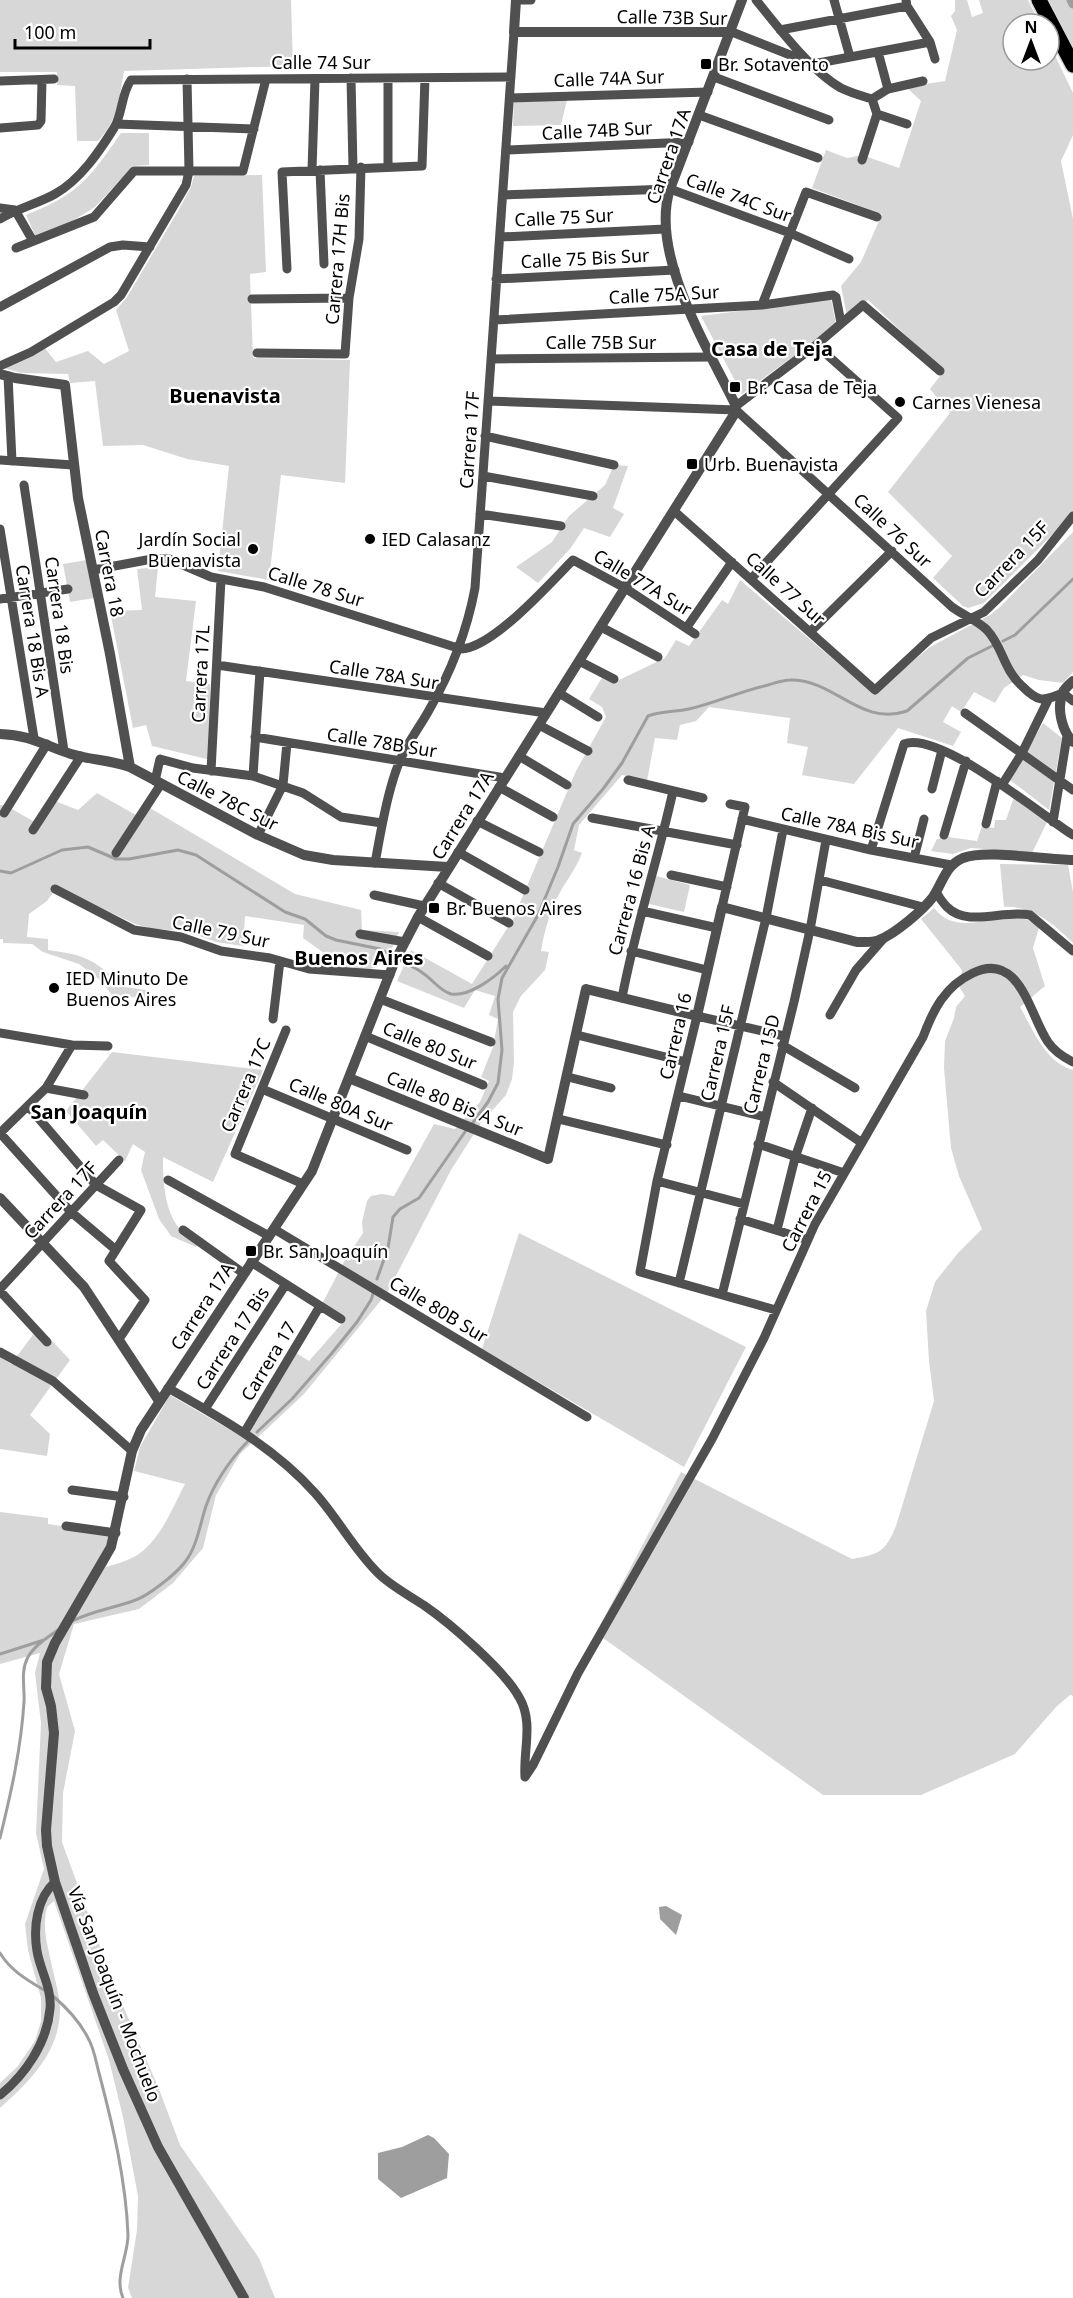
<svg xmlns="http://www.w3.org/2000/svg" width="1073" height="2298" font-family="'Noto Sans',sans-serif">
<rect width="100%" height="100%" fill="#fff"/>
<!-- green -->
<path fill="#d7d7d7" d="M 0,0 L 291,0 L 293,66 L 124,71 C 119,99 118,120 98,141 L 77,141 L 75,86 L 57,85 L 57,72 L 0,72 Z
M 955,0 L 967,0 L 972,17 L 983,13 L 979,0 L 1028,0 L 1040,24 L 1013,24 L 1013,60 L 1049,60 L 1049,43 L 1073,93 L 1073,135 L 1061,161 L 1073,219 L 1073,514 L 984,603 L 968,608 L 963,606 L 933,578 L 952,556 L 888,492 L 950,413 L 930,389 L 944,371 L 868,300 L 847,316 L 841,286 L 861,262 L 882,214 L 812,188 L 826,150 L 847,158 L 862,155 L 899,168 L 921,101 L 906,87 L 945,81 L 957,30 L 951,16 L 955,11 Z
M 1045,0 L 1073,0 L 1073,56 Z
M 514,100 L 567,100 L 561,125 L 513,126 Z
M 121,133 L 149,133 L 149,165 L 133,166 L 95,207 L 74,220 L 36,237 L 26,215 C 79,194 89,179 121,133 Z
M 262,175 L 266,272 L 250,274 L 253,358 L 350,360 L 345,483 L 281,475 L 269,580 L 218,571 L 229,466 L 187,459 L 143,445 L 103,446 L 95,381 L 70,383 L 68,374 L 21,373 L 4,368 L 44,347 L 56,362 L 88,351 L 104,364 L 129,351 L 116,310 L 127,297 L 178,211 L 191,187 L 194,176 Z
M 831,299 L 836,325 L 742,394 L 701,316 Z
M 614,465 L 628,466 L 613,508 L 624,514 L 610,537 L 584,528 L 570,549 L 538,583 L 516,567 L 552,542 L 569,516 L 605,485 Z
M 1073,532 L 1073,672 L 1063,683 L 1039,680 L 1023,675 L 1004,688 L 995,703 L 974,692 L 961,712 L 952,706 L 943,722 L 961,732 L 953,746 L 898,728 L 854,784 L 802,775 L 808,747 L 787,743 L 790,718 L 709,707 L 696,721 L 680,725 L 677,740 L 655,738 L 647,781 L 622,775 L 579,825 L 574,850 L 582,853 C 577,866 570,876 563,887 C 551,907 545,928 541,951 L 549,952 L 545,970 L 521,996 L 513,1012 L 514,1062 L 512,1079 L 506,1095 L 481,1123 L 451,1170 L 387,1293 L 304,1394 L 240,1454 L 216,1495 L 203,1548 L 173,1583 L 139,1609 L 74,1624 L 59,1674 L 75,1731 L 63,1793 L 62,1842 L 114,1985 L 159,2089 L 180,2145 L 259,2258 L 275,2298 L 132,2298 L 128,2288 L 137,2230 L 138,2196 L 123,2117 L 109,2060 L 54,1901 L 47,1907 C 42,1926 47,1943 51,1962 C 54,1976 59,1992 60,2007 C 61,2051 30,2081 0,2108 L 0,2083 L 17,2067 L 35,2041 L 41,2021 L 41,1998 L 28,1950 L 25,1924 L 44,1869 L 36,1833 L 41,1723 L 35,1673 L 40,1653 L 0,1664 L 0,1512 L 48,1518 L 48,1524 L 120,1535 L 106,1567 C 119,1563 135,1559 145,1549 C 163,1533 174,1505 185,1484 L 134,1471 L 140,1447 L 170,1395 L 239,1435 L 296,1353 L 309,1361 L 346,1319 L 322,1304 L 345,1260 L 363,1233 L 362,1222 L 367,1201 L 371,1196 L 382,1194 L 394,1196 L 434,1124 L 455,1129 L 480,1102 L 489,1081 L 481,1077 L 493,1047 L 498,1019 L 489,1015 L 495,996 L 475,990 L 464,1008 L 397,981 L 411,950 L 472,984 L 513,919 L 576,771 L 606,717 L 602,707 L 589,699 L 603,676 L 615,682 L 665,658 L 676,640 L 689,646 L 722,600 L 728,604 L 740,580 L 873,693 L 930,647 L 990,615 L 1000,607 Z
M 87,560 L 94,598 L 70,602 L 63,564 Z
M 158,567 L 155,597 L 196,601 L 186,681 L 210,684 L 211,760 L 152,746 L 146,725 L 133,728 L 110,611 L 142,610 L 137,569 Z
M 1043,723 L 1062,738 L 1049,810 L 1010,780 Z
M 97,793 L 143,819 L 150,808 L 295,894 L 361,910 L 362,930 L 399,932 C 379,982 369,969 322,966 L 328,956 L 303,938 L 304,925 L 245,916 L 243,946 L 216,942 L 186,931 L 153,929 L 135,924 L 57,887 L 47,901 L 29,914 L 27,937 L 48,939 L 48,950 C 76,954 90,956 111,976 L 111,985 L 146,990 L 146,998 L 113,996 L 100,980 L 79,964 L 43,952 L 32,944 L 3,943 L 3,939 L 0,939 L 0,805 L 5,805 L 40,825 L 55,801 L 78,810 Z
M 1014,797 L 1047,822 L 1032,853 L 971,848 L 953,854 L 931,851 L 937,839 L 948,837 L 977,841 L 982,826 L 994,828 L 995,820 L 1006,820 Z
M 1000,864 L 1068,865 L 1073,892 L 1073,943 C 1054,924 1032,905 1004,907 Z
M 656,876 L 690,885 L 684,912 L 649,904 Z
M 934,908 C 963,945 1011,898 1039,928 L 1033,948 L 1045,986 L 1020,1007 C 1033,1030 1046,1063 1073,1070 L 1073,1696 L 1070,1695 L 1056,1707 L 1015,1754 L 921,1795 L 823,1795 L 596,1633 L 681,1472 L 852,1559 C 880,1554 885,1552 896,1526 L 934,1401 L 929,1361 L 926,1311 L 935,1282 L 958,1253 L 982,1229 L 959,1176 L 951,1148 L 944,1068 L 945,1041 L 954,1018 L 956,1007 L 965,996 L 960,988 L 962,970 L 921,919 Z
M 112,1052 L 263,1070 L 213,1182 L 163,1157 C 163,1180 164,1209 179,1228 C 184,1234 192,1238 199,1243 L 196,1247 L 171,1236 L 159,1219 L 141,1170 L 145,1152 L 133,1144 L 125,1161 L 103,1140 L 96,1146 L 66,1111 Z
M 519,1233 L 746,1347 L 684,1467 L 482,1349 Z
M 39,1327 L 70,1360 L 30,1415 L 50,1434 L 47,1456 L 0,1449 L 0,1357 L 11,1364 Z"/>
<!-- water -->
<path fill="#9e9e9e" d="M 666,1906 L 682,1915 L 676,1935 L 660,1919 L 659,1907 Z
M 428,2135 L 434,2138 L 449,2154 L 447,2178 L 401,2198 L 378,2179 L 378,2153 L 402,2147 Z"/>
<g fill="none" stroke-linecap="round" stroke-linejoin="round">
<!-- stream -->
<path stroke="#9e9e9e" stroke-width="3" d="M 1003,641 L 1015,635 L 1073,579
M 0,871 L 11,873 L 62,850 L 88,847 L 116,859 L 129,859 L 178,850 L 196,855 L 285,912 L 305,919 L 326,936 L 336,940 L 380,949 L 393,956
M 399,960 C 407,964 417,968 424,974 C 433,980 440,991 451,994 C 469,997 494,978 506,966
M 472,1124 L 488,1102 L 498,1083 L 502,1050 L 498,999 L 502,978 L 538,915 L 558,867 L 573,824 L 603,789 L 622,763 L 648,716 C 661,711 675,712 689,709 C 715,703 741,691 768,685 C 775,683 783,680 790,680 C 835,679 860,727 907,711 L 968,658 L 992,646
M 377,1279 L 388,1248 L 393,1217 L 400,1209 L 419,1198 L 467,1129
M 257,1432 L 292,1399 L 332,1353 L 357,1322 L 371,1300 L 374,1291
M 72,1621 C 92,1611 113,1608 133,1601 C 147,1597 176,1574 185,1562 C 197,1547 200,1524 206,1506 C 215,1481 230,1460 248,1441
M 0,1654 L 44,1640
M 0,1838 C 11,1793 21,1749 24,1702 C 25,1687 20,1672 28,1657 C 34,1646 48,1637 58,1630
M 0,1953 C 10,1970 27,1980 44,1990
M 53,1996 C 67,2008 80,2022 88,2038 C 94,2048 96,2062 99,2073 C 113,2126 126,2181 128,2235 C 128,2256 114,2277 123,2298"/>
<!-- canal -->
<path stroke="#9e9e9e" stroke-width="9" d="M 1071,0 L 1073,4"/>
<!-- trunk casing -->
<g stroke="#dbdbdb" stroke-width="18">
<path id="trunk" d="M 1039,0 L 1073,65"/>
</g>
<!-- minor -->
<path stroke="#505050" stroke-width="9" d="M 516,0 L 531,0
M 756,0 C 778,27 811,71 841,88 C 851,93 862,96 872,99
M 834,0 L 850,57
M 906,0 L 907,6 L 930,42 L 935,59
M 780,30 L 907,6
M 732,32 L 813,64 L 930,42
M 878,52 L 888,89
M 714,77 L 829,120
M 351,78 L 353,168
M 388,78 L 388,167
M 0,81 L 54,79
M 510,98 L 708,92
M 872,99 L 888,89 L 923,81
M 877,114 L 907,124
M 699,115 L 818,158
M 116,124 L 254,129
M 0,128 L 38,125 L 41,121 L 42,80
M 507,150 L 689,142
M 862,160 L 877,114 L 872,99
M 312,170 L 315,79
M 320,170 L 324,264
M 504,195 L 670,189 L 790,233 L 849,259
M 0,208 L 15,210 L 33,241
M 0,219 C 18,208 37,204 55,194 C 80,180 99,152 114,128 C 123,113 121,94 131,80 L 511,77
M 501,237 L 665,229
M 16,248 L 94,217 L 134,171 L 243,171 L 266,79
M 287,269 L 282,172 L 422,166 L 425,78
M 496,279 L 675,270
M 252,299 L 349,298
M 762,305 L 806,192 L 877,217
M 0,307 L 110,247 L 123,245 L 150,247
M 495,320 L 762,305 L 833,295 L 836,297 L 841,323
M 257,353 L 345,354 L 349,298 L 359,239 L 361,167
M 491,359 L 712,357
M 0,366 L 31,352 L 114,302 L 121,295 L 186,185 L 189,171 L 187,79
M 8,376 L 12,461
M 488,401 L 736,410 L 952,607 C 963,615 978,621 987,630 C 1003,647 1003,669 1022,686 C 1038,702 1042,702 1063,693 L 1073,701
M 736,406 L 816,345 L 863,305 L 940,371
M 485,436 L 614,465
M 0,460 L 73,465
M 483,476 L 593,496
M 24,485 L 64,751
M 674,511 L 875,690 L 931,638 L 984,612 L 1038,560 L 1073,516
M 480,514 L 561,526
M 0,529 L 34,738
M 93,570 L 152,559 L 169,559 L 211,577 L 264,587 L 461,649 C 493,648 550,583 573,560 L 625,588 L 695,634
M 751,579 L 898,418 L 816,345
M 0,599 L 68,589
M 601,627 L 658,657
M 687,627 L 732,562
M 810,632 L 892,551
M 579,661 L 614,679
M 217,665 L 546,713
M 559,693 L 598,717
M 965,713 L 1073,790
M 539,725 L 588,751
M 255,737 L 505,778
M 519,756 L 567,785
M 211,771 L 221,579
M 253,776 L 260,671
M 628,780 L 703,798
M 155,781 L 160,759 L 193,768 L 253,776 L 303,793 L 341,817 L 382,823
M 1002,785 L 1022,753 L 1048,700
M 499,787 L 553,817
M 932,789 L 942,750
M 4,813 L 47,744
M 592,818 L 737,845
M 742,819 L 871,850 L 951,865
M 477,821 L 539,852
M 1053,822 L 1067,736
M 986,824 L 997,781
M 33,830 L 81,756
M 258,835 L 283,785 L 287,743
M 944,835 L 966,761
M 871,850 L 904,744 C 939,730 1041,815 1073,835
M 458,852 L 525,890
M 116,853 L 161,784
M 914,858 L 924,819
M 375,863 C 381,831 389,780 404,752 C 411,738 420,726 428,712 C 450,674 467,631 475,588 L 514,32
M 671,875 L 727,887
M 820,880 L 923,907
M 438,883 L 509,923
M 55,889 L 134,930 L 181,937 L 221,951 L 270,958 L 309,969 L 390,975
M 936,892 C 939,897 943,903 947,907 C 968,928 1004,909 1030,915 L 1073,951
M 374,895 L 424,906
M 722,907 L 745,807 L 730,804
M 642,911 L 717,928
M 418,917 L 488,956
M 360,934 L 405,942
M 631,951 L 707,970
M 622,998 C 635,928 658,860 673,791
M 380,999 L 491,1042
M 830,1015 L 856,970 L 884,938
M 273,1019 L 280,961
M 286,1030 L 235,1154 L 303,1184
M 0,1033 L 72,1045 L 108,1046
M 577,1035 L 686,1062
M 365,1036 L 483,1085
M 782,1045 L 855,1088
M 568,1077 L 611,1088
M 773,1082 L 862,1143
M 46,1088 L 84,1095
M 262,1089 L 407,1150
M 679,1096 L 765,1117
M 28,1106 L 96,1185 L 141,1210 L 109,1261 L 145,1300 L 119,1339
M 559,1119 L 667,1145
M 0,1133 L 71,1212 L 116,1250
M 0,1133 L 46,1088 L 72,1045
M 758,1144 L 844,1173
M 168,1180 L 269,1236
M 657,1181 L 744,1204
M 740,1219 L 808,1240
M 274,1229 L 587,1417
M 183,1230 L 243,1273
M 777,1230 L 795,1158 L 812,1108
M 251,1262 L 341,1319
M 679,1283 L 766,918 L 783,830
M 0,1289 L 119,1160
M 0,1291 L 47,1342
M 722,1295 L 794,1002 L 810,930 L 826,840
M 776,1310 L 640,1272 L 657,1181 L 697,1016 L 784,1036
M 0,1352 L 53,1381 L 132,1451
M 168,1388 C 221,1418 274,1447 315,1493 C 337,1517 356,1553 380,1575 C 393,1587 410,1596 425,1606 C 451,1624 504,1670 519,1697 C 534,1722 523,1750 525,1777
M 205,1409 L 286,1284
M 244,1433 L 320,1306
M 72,1490 L 124,1497
M 66,1526 L 116,1533
M 525,1777 L 533,1765 L 578,1673 L 712,1439 L 764,1338 L 815,1224 L 923,1037 C 933,1010 945,986 973,973 C 1020,950 1030,1016 1048,1042 C 1054,1051 1063,1057 1073,1062
M 0,2095 C 25,2075 47,2043 50,2009 C 52,1988 40,1970 37,1951 C 33,1927 37,1898 55,1882"/>
<!-- tertiary -->
<path stroke="#505050" stroke-width="10" d="M 516,0 L 514,32 L 732,32
M 0,374 L 15,378 L 65,385 L 78,498 L 110,654 L 130,767
M 1073,681 C 1070,684 1065,688 1063,692 C 1056,708 1062,731 1073,742
M 0,734 C 31,735 43,745 71,754 C 90,760 111,760 130,767 L 258,835 L 304,855 L 333,860 L 448,867
M 349,1078 L 548,1159 L 586,989 L 697,1016 L 722,907 L 857,942 C 865,942 872,943 879,940 C 895,934 923,910 933,897 C 943,882 945,866 963,858 C 986,849 1045,860 1073,860
M 0,1198 L 84,1287 L 159,1401
M 244,2298 L 158,2147 L 123,2069 L 93,1993 L 55,1882 L 47,1846 L 46,1830 L 54,1733 L 51,1706 L 46,1688 L 47,1662 L 55,1643 L 111,1547 L 132,1451 L 141,1430 L 312,1171 L 394,963 L 418,917 L 735,413 L 736,406 C 708,348 649,254 670,189 L 742,0"/>
<!-- trunk -->
<use href="#trunk" stroke="#000" stroke-width="15"/>
</g>
<!-- markers -->
<g fill="#000" stroke="#fff" stroke-width="2">
<rect x="700" y="58" width="12" height="12" rx="3"/>
<rect x="729" y="381" width="12" height="12" rx="3"/>
<circle cx="900" cy="402" r="6"/>
<rect x="686" y="458" width="12" height="12" rx="3"/>
<circle cx="370" cy="539" r="6"/>
<circle cx="253" cy="549" r="6"/>
<rect x="428" y="902" width="12" height="12" rx="3"/>
<circle cx="54" cy="988" r="6"/>
<rect x="245" y="1245" width="12" height="12" rx="3"/>
</g>
<g text-anchor="middle" dominant-baseline="central" stroke-width="4.5" stroke-linejoin="round" paint-order="stroke">
<!-- street labels -->
<g font-size="18" fill="#000" stroke="#fff">
<text transform="translate(672 17) rotate(1)">Calle 73B Sur</text>
<text x="321" y="62">Calle 74 Sur</text>
<text transform="translate(609 78) rotate(-2)">Calle 74A Sur</text>
<text transform="translate(597 130) rotate(-3)">Calle 74B Sur</text>
<text transform="translate(668 156) rotate(-71)">Carrera 17A</text>
<text transform="translate(739 197) rotate(20)">Calle 74C Sur</text>
<text transform="translate(564 217) rotate(-3)">Calle 75 Sur</text>
<text transform="translate(585 258) rotate(-3)">Calle 75 Bis Sur</text>
<text transform="translate(337 259) rotate(-85)">Carrera 17H Bis</text>
<text transform="translate(664 294) rotate(-3)">Calle 75A Sur</text>
<text x="601" y="342">Calle 75B Sur</text>
<text transform="translate(469 440) rotate(-86)">Carrera 17F</text>
<text transform="translate(893 530) rotate(43)">Calle 76 Sur</text>
<text transform="translate(1011 559) rotate(-46)">Carrera 15F</text>
<text transform="translate(110 573) rotate(79)">Carrera 18</text>
<text transform="translate(643 582) rotate(31)">Calle 77A Sur</text>
<text transform="translate(316 586) rotate(17)">Calle 78 Sur</text>
<text transform="translate(786 588) rotate(42)">Calle 77 Sur</text>
<text transform="translate(60 615) rotate(82)">Carrera 18 Bis</text>
<text transform="translate(33 631) rotate(81)">Carrera 18 Bis A</text>
<text transform="translate(200 674) rotate(-87)">Carrera 17L</text>
<text transform="translate(384 674) rotate(9)">Calle 78A Sur</text>
<text transform="translate(382 742) rotate(9)">Calle 78B Sur</text>
<text transform="translate(228 800) rotate(27)">Calle 78C Sur</text>
<text transform="translate(462 815) rotate(-58)">Carrera 17A</text>
<text transform="translate(850 827) rotate(12)">Calle 78A Bis Sur</text>
<text transform="translate(631 890) rotate(-75)">Carrera 16 Bis A</text>
<text transform="translate(221 931) rotate(12)">Calle 79 Sur</text>
<text transform="translate(675 1036) rotate(-77)">Carrera 16</text>
<text transform="translate(430 1045) rotate(22)">Calle 80 Sur</text>
<text transform="translate(717 1053) rotate(-77)">Carrera 15F</text>
<text transform="translate(761 1064) rotate(-76)">Carrera 15D</text>
<text transform="translate(245 1085) rotate(-67)">Carrera 17C</text>
<text transform="translate(455 1103) rotate(22)">Calle 80 Bis A Sur</text>
<text transform="translate(341 1104) rotate(23)">Calle 80A Sur</text>
<text transform="translate(60 1200) rotate(-47)">Carrera 17F</text>
<text transform="translate(806 1211) rotate(-63)">Carrera 15</text>
<text transform="translate(202 1306) rotate(-57)">Carrera 17A</text>
<text transform="translate(439 1309) rotate(31)">Calle 80B Sur</text>
<text transform="translate(232 1338) rotate(-57)">Carrera 17 Bis</text>
<text transform="translate(268 1361) rotate(-59)">Carrera 17</text>
<text transform="translate(115 1994) rotate(69)">Vía San Joaquín - Mochuelo</text>
</g>
<!-- poi labels -->
<g font-size="18" fill="#000" stroke="#fff" text-anchor="start">
<text x="718" y="64">Br. Sotavento</text>
<text x="747" y="387">Br. Casa de Teja</text>
<text x="912" y="402">Carnes Vienesa</text>
<text x="704" y="464">Urb. Buenavista</text>
<text x="241" y="539" text-anchor="end">Jardín Social<tspan x="241" dy="21">Buenavista</tspan></text>
<text x="382" y="539">IED Calasanz</text>
<text x="446" y="908">Br. Buenos Aires</text>
<text x="66" y="978">IED Minuto De<tspan x="66" dy="21">Buenos Aires</tspan></text>
<text x="263" y="1251">Br. San Joaquín</text>
</g>
<!-- neighbourhood labels -->
<g font-size="20" font-weight="bold" fill="#000" stroke="#fff">
<text x="772" y="348">Casa de Teja</text>
<text x="225" y="395">Buenavista</text>
<text x="359" y="957">Buenos Aires</text>
<text x="89" y="1111">San Joaquín</text>
</g>
</g>
<!-- north arrow -->
<g transform="translate(1031 42)"><circle r="28" fill="#ffffff" stroke="#999999" stroke-width="1.5"/>
<path d="M0-4.5L10 22L0 15L-10 22Z" fill="#000000"/>
<text y="-9" font-size="16" font-weight="bold" text-anchor="middle" fill="#000000">N</text>
</g>
<!-- scale -->
<path d="M15 39v9h135v-9" fill="none" stroke="#000000" stroke-width="3"/>
<text x="24" y="39" font-size="18" fill="#000000" stroke="#ffffff" stroke-width="4.5" paint-order="stroke">100 m</text>
</svg>
